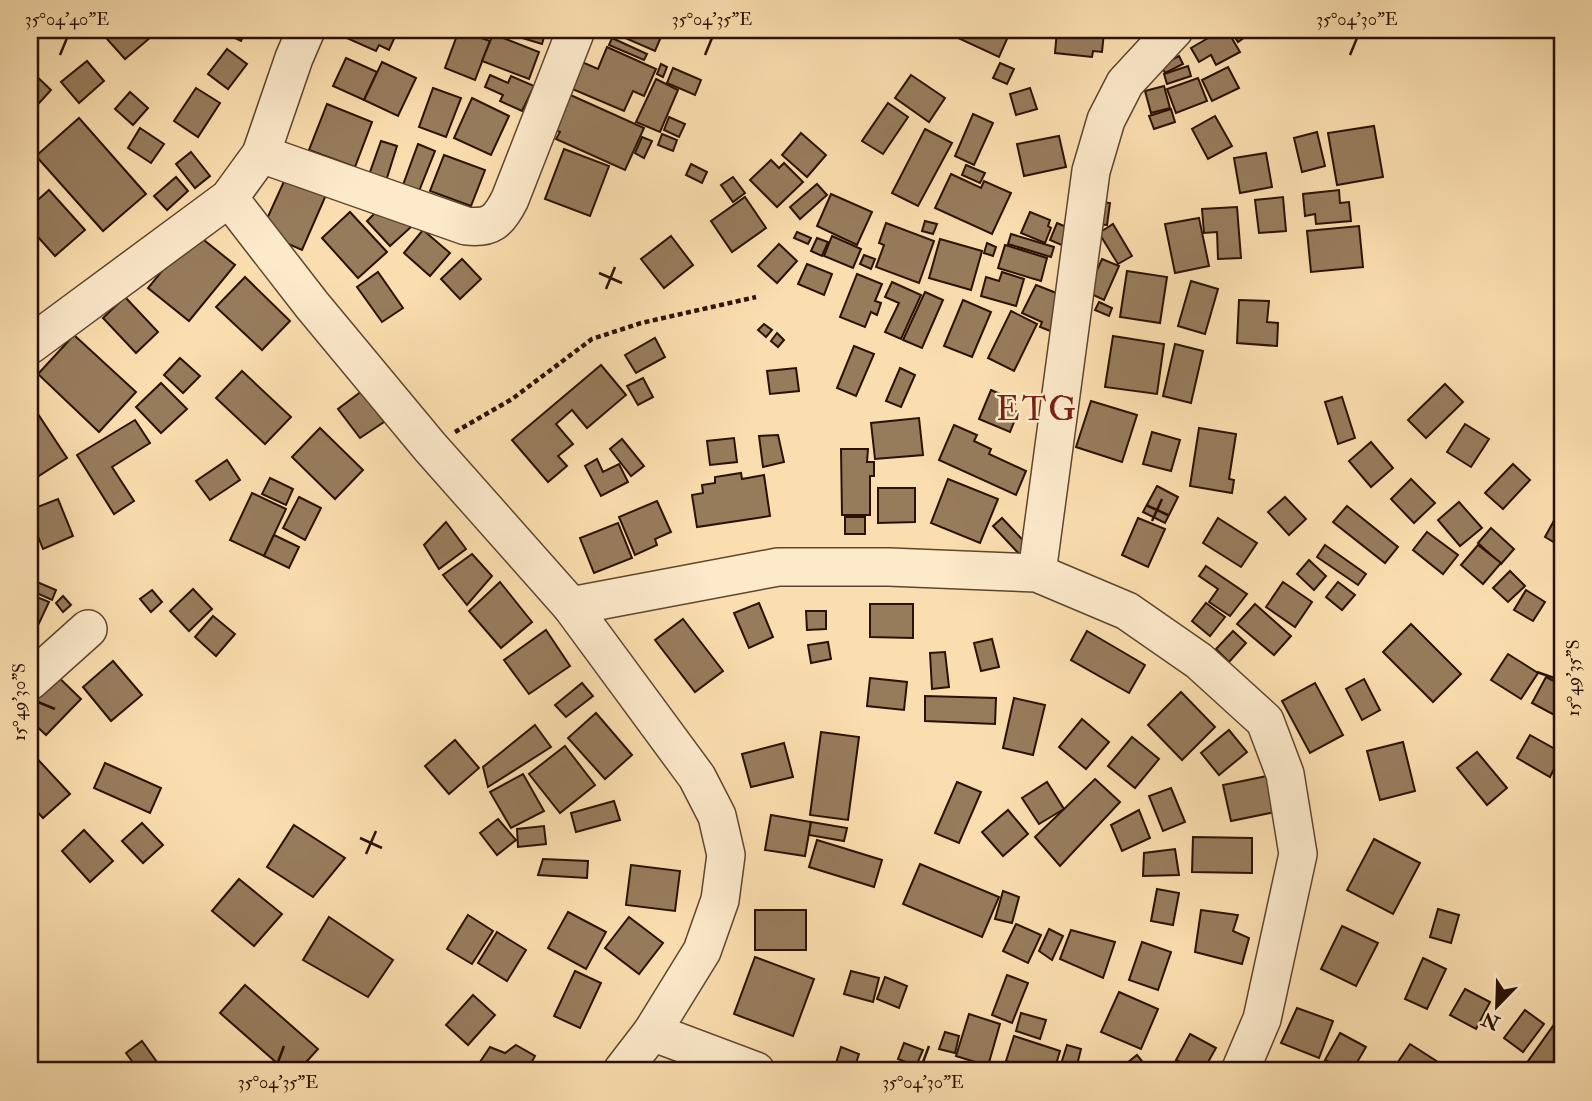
<svg xmlns="http://www.w3.org/2000/svg" width="1592" height="1101" font-family="'IM FELL Double Pica',serif">
	<style>
		.building { fill: #977c5c; stroke: #2a1203; stroke-width: 2 }
		.lines { fill: none; stroke-linecap: round; stroke-linejoin: round }
		.minor-casing { stroke: #5e452e; stroke-width: 40 }
		.path { stroke: #2a1203; stroke-width: 4.5; stroke-dasharray: 5 3.5; stroke-linecap: butt }
		.minor { stroke: #fceacb; stroke-width: 37 }
		.ticks { fill: none; stroke: #2a1203; stroke-width: 2.5 }
		.labels { text-anchor: middle; stroke-width: 5; stroke-linejoin: round; paint-order: stroke }
		.quarter-label { font-size: 33px; letter-spacing: 2px; fill: #7a1f14; stroke: #fceacb }
		.neatline { fill: none; stroke: #2a1203; stroke-width: 2.5 }
		.ticks-label { font-size: 18px; text-anchor: middle; fill: #2a1203 }
	</style>
	<rect width="100%" height="100%" fill="#fbdeaf"/>
	<filter id="stains"><feTurbulence type="fractalNoise" baseFrequency=".00286" numOctaves="4"/><feColorMatrix values="0 0 0 0 .2 0 0 0 0 .09 0 0 0 0 .02 0 0 0 .5 -.17"/></filter>
	<radialGradient id="worn" r=".72"><stop offset=".6" stop-color="#630" stop-opacity="0"/><stop offset="1" stop-color="#630" stop-opacity=".3"/></radialGradient>
	<g class="building">
		<polygon points="99,30 157,30 158,31 125,59"/>
		<polygon points="218,30 246,30 241,41"/>
		<polygon points="348,30 398,30 389,50 379,45 376,51 342,36"/>
		<polygon points="459,30 490,41 475,80 445,68"/>
		<polygon points="496,30 546,30 542,44"/>
		<polygon points="627,30 664,30 655,51 623,37"/>
		<polygon points="959,30 1011,30 999,57 956,37"/>
		<polygon points="1038,30 1047,30 1044,37 1036,34"/>
		<polygon points="1057,30 1095,30 1095,32 1104,32 1102,52 1093,51 1092,57 1055,53"/>
		<polygon points="1222,30 1227,30 1240,52 1216,65 1211,55 1199,62 1191,48"/>
		<polygon points="1230,30 1240,30 1245,37 1238,42"/>
		<polygon points="1248,30 1270,30 1267,38"/>
		<polygon points="493,34 539,52 529,79 482,61"/>
		<polygon points="612,38 647,54 644,60 609,45"/>
		<polygon points="607,47 656,69 644,96 633,91 624,111 570,88 582,62 598,69"/>
		<polygon points="227,49 247,64 228,89 208,74"/>
		<polygon points="1179,56 1183,64 1165,73 1161,65"/>
		<polygon points="346,58 377,72 364,100 333,86"/>
		<polygon points="87,61 104,81 79,103 61,82"/>
		<polygon points="382,62 416,78 398,116 364,100"/>
		<polygon points="1000,63 1014,69 1007,84 993,78"/>
		<polygon points="661,64 667,67 663,77 657,74"/>
		<polygon points="1188,66 1191,76 1167,84 1164,74"/>
		<polygon points="1228,67 1239,88 1212,101 1202,80"/>
		<polygon points="673,68 701,80 695,95 667,83"/>
		<polygon points="30,70 51,90 30,113"/>
		<polygon points="490,75 508,83 511,76 534,86 522,111 500,101 503,95 485,87"/>
		<polygon points="911,75 945,98 929,122 895,98"/>
		<polygon points="1198,78 1207,101 1176,113 1167,89"/>
		<polygon points="656,79 678,90 660,132 636,122"/>
		<polygon points="1164,86 1170,108 1151,113 1145,91"/>
		<polygon points="196,88 220,103 198,137 174,121"/>
		<polygon points="433,88 461,98 446,137 419,127"/>
		<polygon points="1030,88 1037,109 1016,115 1010,94"/>
		<polygon points="130,92 148,108 133,125 115,109"/>
		<polygon points="566,93 644,128 625,170 556,139 560,132 550,128"/>
		<polygon points="472,98 509,116 491,155 454,138"/>
		<polygon points="888,103 908,117 883,154 862,141"/>
		<polygon points="327,104 372,122 355,167 309,150"/>
		<polygon points="1171,109 1175,122 1154,129 1149,116"/>
		<polygon points="973,114 993,123 974,165 955,156"/>
		<polygon points="1215,116 1232,146 1208,159 1192,129"/>
		<polygon points="669,117 685,124 679,137 664,130"/>
		<polygon points="79,118 146,194 103,231 36,156"/>
		<polygon points="1374,126 1383,177 1337,185 1328,133"/>
		<polygon points="140,128 164,144 151,163 128,148"/>
		<polygon points="925,129 952,143 918,206 892,193"/>
		<polygon points="1317,132 1325,166 1302,172 1294,138"/>
		<polygon points="801,133 826,155 807,177 782,155"/>
		<polygon points="662,134 677,140 673,151 658,145"/>
		<polygon points="1059,136 1066,167 1024,176 1017,144"/>
		<polygon points="642,137 652,141 644,158 635,153"/>
		<polygon points="381,141 397,146 386,181 369,175"/>
		<polygon points="418,144 435,151 419,191 403,185"/>
		<polygon points="564,149 609,166 590,216 545,199"/>
		<polygon points="191,152 210,176 195,188 176,164"/>
		<polygon points="1266,153 1272,187 1240,193 1234,158"/>
		<polygon points="444,155 485,170 471,206 430,191"/>
		<polygon points="771,160 779,168 784,163 803,182 777,207 750,180"/>
		<polygon points="691,164 707,172 702,183 686,175"/>
		<polygon points="966,165 985,173 980,183 962,175"/>
		<polygon points="951,174 981,188 984,181 1011,193 992,234 935,208"/>
		<polygon points="176,177 188,191 167,210 154,196"/>
		<polygon points="286,177 326,195 302,250 261,232"/>
		<polygon points="733,177 745,193 733,202 721,185"/>
		<polygon points="817,184 827,195 800,219 790,207"/>
		<polygon points="49,190 85,230 55,256 30,228 30,207"/>
		<polygon points="1339,190 1340,203 1349,202 1351,221 1316,224 1315,214 1305,216 1303,194"/>
		<polygon points="831,194 872,212 857,245 817,226"/>
		<polygon points="745,197 766,228 732,252 711,221"/>
		<polygon points="1283,197 1286,231 1259,233 1255,200"/>
		<polygon points="387,201 411,227 390,246 367,221"/>
		<polygon points="1095,201 1110,203 1107,225 1092,224"/>
		<polygon points="1237,207 1241,258 1218,259 1217,232 1204,233 1202,209"/>
		<polygon points="350,212 387,252 358,278 322,238"/>
		<polygon points="1030,212 1050,220 1048,226 1051,228 1045,243 1021,233"/>
		<polygon points="1199,218 1209,266 1175,273 1165,224"/>
		<polygon points="925,221 937,224 933,234 922,231"/>
		<polygon points="886,223 934,241 919,283 876,267 884,245 879,243"/>
		<polygon points="1057,223 1071,229 1064,246 1050,240"/>
		<polygon points="1113,224 1132,256 1118,264 1099,233"/>
		<polygon points="1359,226 1363,267 1311,272 1307,231"/>
		<polygon points="423,230 450,253 430,276 404,253"/>
		<polygon points="194,232 235,265 189,321 148,288"/>
		<polygon points="797,232 811,238 808,244 794,238"/>
		<polygon points="1011,234 1054,247 1051,257 1008,244"/>
		<polygon points="671,236 693,265 664,288 641,259"/>
		<polygon points="832,236 861,249 853,268 824,256"/>
		<polygon points="817,238 828,242 822,256 811,251"/>
		<polygon points="940,239 982,251 971,290 929,278"/>
		<polygon points="987,243 996,247 993,256 984,253"/>
		<polygon points="779,244 797,261 777,283 758,266"/>
		<polygon points="1005,245 1047,258 1041,281 998,268"/>
		<polygon points="864,255 875,259 871,269 860,264"/>
		<polygon points="462,259 481,279 460,299 441,279"/>
		<polygon points="1102,259 1119,266 1104,300 1087,292"/>
		<polygon points="807,264 832,274 824,295 798,284"/>
		<polygon points="1127,271 1167,277 1160,323 1120,317"/>
		<polygon points="378,272 403,308 382,322 357,287"/>
		<polygon points="1002,272 1024,279 1016,306 981,296 986,277 999,281"/>
		<polygon points="857,274 882,284 875,301 881,303 877,315 871,312 865,327 840,317"/>
		<polygon points="245,277 290,321 262,350 216,307"/>
		<polygon points="1191,281 1218,289 1205,334 1178,326"/>
		<polygon points="892,282 921,295 901,339 885,332 899,303 885,297"/>
		<polygon points="1036,285 1064,296 1058,334 1040,327 1042,322 1022,313"/>
		<polygon points="925,292 943,300 922,348 903,340"/>
		<polygon points="125,297 158,332 136,353 103,318"/>
		<polygon points="963,300 991,312 972,357 944,346"/>
		<polygon points="1239,300 1269,301 1267,322 1278,323 1277,346 1237,343"/>
		<polygon points="1099,302 1112,308 1109,316 1095,310"/>
		<polygon points="1011,311 1037,324 1014,371 988,358"/>
		<polygon points="764,324 772,330 766,337 758,330"/>
		<polygon points="777,333 784,340 778,347 771,341"/>
		<polygon points="74,335 136,392 99,432 38,374"/>
		<polygon points="1113,336 1164,344 1157,394 1105,387"/>
		<polygon points="655,338 665,357 636,373 625,355"/>
		<polygon points="1175,344 1203,351 1191,403 1163,396"/>
		<polygon points="854,346 874,354 856,396 837,388"/>
		<polygon points="180,358 200,376 183,393 164,375"/>
		<polygon points="601,365 626,395 587,428 572,410 556,424 573,444 558,456 567,466 548,482 512,440"/>
		<polygon points="796,368 799,391 770,394 767,371"/>
		<polygon points="900,368 915,375 901,407 886,401"/>
		<polygon points="242,371 291,417 265,444 216,398"/>
		<polygon points="643,378 653,397 638,405 627,386"/>
		<polygon points="161,383 187,409 161,433 136,407"/>
		<polygon points="1445,384 1463,402 1426,438 1408,420"/>
		<polygon points="991,390 1016,401 1012,410 1018,412 1010,432 979,419"/>
		<polygon points="362,391 384,422 360,438 338,409"/>
		<polygon points="1342,397 1355,438 1338,444 1325,402"/>
		<polygon points="1091,401 1137,415 1122,462 1076,447"/>
		<polygon points="34,408 67,458 37,477 30,466 30,410"/>
		<polygon points="919,418 923,455 875,459 871,423"/>
		<polygon points="135,420 150,443 112,467 134,501 114,514 77,455"/>
		<polygon points="1465,424 1489,439 1471,467 1447,452"/>
		<polygon points="954,425 977,435 974,441 991,449 989,454 1026,471 1016,495 939,460"/>
		<polygon points="320,428 363,470 335,499 292,457"/>
		<polygon points="1199,428 1236,434 1229,479 1234,480 1232,493 1190,486"/>
		<polygon points="1152,432 1180,440 1171,471 1143,464"/>
		<polygon points="778,435 784,462 763,467 759,436"/>
		<polygon points="734,438 737,462 710,465 707,441"/>
		<polygon points="622,439 644,466 631,476 610,449"/>
		<polygon points="1371,442 1393,468 1371,487 1349,461"/>
		<polygon points="841,449 868,449 867,462 874,462 874,476 870,476 870,515 842,515"/>
		<polygon points="597,459 603,472 619,464 628,482 601,496 585,466"/>
		<polygon points="227,460 240,480 210,500 196,481"/>
		<polygon points="1513,464 1530,480 1503,509 1485,493"/>
		<polygon points="741,473 742,479 764,475 770,516 697,527 692,495 703,493 702,485 715,483 715,477"/>
		<polygon points="270,478 293,489 286,505 262,494"/>
		<polygon points="948,479 998,499 980,543 931,523"/>
		<polygon points="1411,479 1435,503 1414,523 1391,499"/>
		<polygon points="1157,486 1178,497 1165,523 1143,512"/>
		<polygon points="878,488 915,488 915,522 878,523"/>
		<polygon points="252,493 286,509 264,556 230,540"/>
		<polygon points="299,497 321,508 305,540 283,528"/>
		<polygon points="1285,497 1306,519 1289,535 1268,512"/>
		<polygon points="58,499 73,536 43,549 30,516 30,510"/>
		<polygon points="657,501 671,532 655,539 657,545 635,555 619,517"/>
		<polygon points="1459,502 1482,528 1460,546 1438,520"/>
		<polygon points="1347,506 1398,547 1385,563 1333,522"/>
		<polygon points="1562,506 1562,547 1545,537"/>
		<rect x="845" y="517" width="20" height="17"/>
		<polygon points="1002,518 1032,550 1023,558 993,526"/>
		<polygon points="1138,518 1165,529 1148,567 1122,555"/>
		<polygon points="1218,518 1257,543 1241,567 1203,543"/>
		<polygon points="446,522 466,549 439,569 424,545"/>
		<polygon points="618,523 632,558 594,573 580,538"/>
		<polygon points="1491,528 1514,549 1501,564 1478,543"/>
		<polygon points="1427,532 1458,555 1443,574 1413,550"/>
		<polygon points="274,535 299,547 289,568 264,556"/>
		<polygon points="1325,545 1366,574 1358,585 1317,557"/>
		<polygon points="1478,545 1501,563 1483,584 1461,565"/>
		<polygon points="472,554 492,576 467,605 443,575"/>
		<polygon points="1309,560 1326,576 1314,590 1297,574"/>
		<polygon points="1206,566 1247,594 1230,616 1209,602 1218,589 1199,576"/>
		<polygon points="1510,571 1525,586 1508,602 1493,588"/>
		<polygon points="30,579 56,590 52,600 30,590"/>
		<polygon points="500,582 532,622 501,648 469,611"/>
		<polygon points="1283,582 1312,602 1295,627 1266,607"/>
		<polygon points="1338,582 1355,595 1342,610 1326,597"/>
		<polygon points="193,589 212,609 189,631 170,611"/>
		<polygon points="152,590 162,602 151,612 140,599"/>
		<polygon points="1526,590 1545,602 1533,621 1514,610"/>
		<polygon points="30,594 49,602 32,638 30,637"/>
		<polygon points="63,596 71,605 63,612 56,603"/>
		<polygon points="759,603 773,637 749,648 734,613"/>
		<polygon points="1206,603 1225,617 1210,636 1192,621"/>
		<polygon points="870,604 913,604 913,638 870,637"/>
		<polygon points="1255,604 1291,636 1274,655 1237,624"/>
		<polygon points="806,611 826,611 826,629 807,630"/>
		<polygon points="213,616 235,634 216,656 195,637"/>
		<polygon points="683,619 723,671 695,692 655,640"/>
		<polygon points="1411,624 1461,674 1433,702 1383,652"/>
		<polygon points="546,630 570,666 529,694 504,660"/>
		<polygon points="1087,631 1145,665 1129,693 1071,660"/>
		<polygon points="1233,631 1246,643 1229,662 1216,649"/>
		<polygon points="992,639 999,667 981,671 974,643"/>
		<polygon points="828,642 831,659 811,663 808,645"/>
		<polygon points="945,652 949,687 932,689 930,653"/>
		<polygon points="1508,654 1538,673 1521,699 1491,680"/>
		<polygon points="113,661 142,695 111,721 83,687"/>
		<polygon points="49,668 81,699 46,735 30,720 30,688"/>
		<polygon points="1546,677 1562,685 1562,719 1532,703"/>
		<polygon points="870,678 907,682 904,710 867,706"/>
		<polygon points="1364,679 1380,710 1362,720 1346,689"/>
		<polygon points="582,683 593,696 566,717 555,705"/>
		<polygon points="1315,683 1343,735 1310,753 1282,701"/>
		<polygon points="1181,692 1215,727 1182,760 1148,725"/>
		<polygon points="925,696 996,698 995,724 925,721"/>
		<polygon points="1014,698 1045,705 1033,755 1003,748"/>
		<polygon points="596,713 632,755 605,779 568,738"/>
		<polygon points="1082,719 1109,742 1086,769 1059,747"/>
		<polygon points="535,725 551,747 488,787 483,767"/>
		<polygon points="1229,730 1247,752 1219,775 1201,753"/>
		<polygon points="821,732 859,737 848,820 810,815"/>
		<polygon points="1530,735 1562,753 1550,777 1517,758"/>
		<polygon points="1132,737 1159,759 1135,788 1108,766"/>
		<polygon points="455,740 479,768 449,794 425,766"/>
		<polygon points="1403,742 1415,791 1380,800 1367,751"/>
		<polygon points="784,743 793,777 751,787 742,754"/>
		<polygon points="565,746 595,785 560,813 529,774"/>
		<polygon points="30,751 70,794 43,818 30,804"/>
		<polygon points="1477,752 1507,788 1487,805 1457,768"/>
		<polygon points="105,763 161,788 150,813 94,788"/>
		<polygon points="523,774 544,811 511,828 490,792"/>
		<polygon points="1267,776 1275,812 1231,821 1223,785"/>
		<polygon points="1095,779 1120,802 1060,866 1035,837"/>
		<polygon points="957,782 981,792 959,843 935,833"/>
		<polygon points="1047,782 1064,809 1039,824 1022,798"/>
		<polygon points="1171,788 1185,822 1163,831 1149,796"/>
		<polygon points="614,801 620,820 576,832 571,813"/>
		<polygon points="1008,810 1028,834 1003,856 982,832"/>
		<polygon points="1139,810 1150,838 1122,851 1111,825"/>
		<polygon points="771,815 811,822 805,856 765,850"/>
		<polygon points="498,819 516,840 497,855 480,833"/>
		<polygon points="811,822 847,828 844,841 809,835"/>
		<polygon points="142,823 163,845 143,863 122,841"/>
		<polygon points="294,825 345,858 313,897 267,867"/>
		<polygon points="544,826 546,844 518,847 517,829"/>
		<polygon points="84,830 113,861 90,882 62,851"/>
		<polygon points="1193,837 1252,838 1252,873 1192,872"/>
		<polygon points="1374,839 1420,863 1393,914 1347,890"/>
		<polygon points="817,840 882,860 874,887 809,867"/>
		<polygon points="1175,849 1179,875 1143,876 1144,853"/>
		<polygon points="543,859 588,861 587,878 538,875"/>
		<polygon points="920,864 999,897 982,937 903,904"/>
		<polygon points="631,865 680,871 675,911 626,905"/>
		<polygon points="239,879 282,914 254,946 212,911"/>
		<polygon points="1157,889 1179,893 1173,925 1151,921"/>
		<polygon points="1003,891 1019,897 1012,923 995,919"/>
		<polygon points="1438,909 1459,915 1451,943 1430,937"/>
		<rect x="755" y="910" width="51" height="40"/>
		<polygon points="1201,910 1238,915 1233,931 1249,938 1242,964 1195,952"/>
		<polygon points="568,912 606,932 586,969 548,948"/>
		<polygon points="468,915 493,931 472,964 447,949"/>
		<polygon points="329,917 393,960 368,997 303,960"/>
		<polygon points="629,917 663,943 639,974 605,948"/>
		<polygon points="1016,924 1041,935 1028,963 1003,951"/>
		<polygon points="1342,926 1378,943 1356,986 1321,969"/>
		<polygon points="1049,929 1063,936 1052,960 1039,951"/>
		<polygon points="1071,930 1115,942 1103,978 1060,959"/>
		<polygon points="497,932 526,950 507,981 478,963"/>
		<polygon points="1142,942 1171,952 1158,990 1129,980"/>
		<polygon points="755,957 814,979 793,1036 734,1014"/>
		<polygon points="1423,958 1446,969 1427,1009 1405,999"/>
		<polygon points="575,971 601,983 580,1028 554,1016"/>
		<polygon points="851,971 879,978 873,1002 844,994"/>
		<polygon points="1007,975 1028,983 1012,1023 992,1015"/>
		<polygon points="885,977 907,986 899,1008 877,999"/>
		<polygon points="245,985 318,1049 298,1071 286,1071 220,1013"/>
		<polygon points="1465,989 1490,1002 1476,1029 1450,1015"/>
		<polygon points="1119,992 1158,1009 1141,1049 1101,1032"/>
		<polygon points="473,995 495,1015 468,1045 446,1025"/>
		<polygon points="1297,1008 1333,1021 1319,1058 1281,1043"/>
		<polygon points="1525,1010 1544,1024 1523,1052 1504,1038"/>
		<polygon points="1021,1013 1046,1020 1040,1039 1016,1031"/>
		<polygon points="969,1014 1000,1024 988,1066 956,1056"/>
		<polygon points="1558,1019 1562,1022 1562,1071 1521,1071"/>
		<polygon points="945,1032 959,1036 955,1053 939,1049"/>
		<polygon points="1340,1033 1366,1047 1352,1071 1346,1071 1325,1060"/>
		<polygon points="1190,1034 1216,1048 1203,1071 1197,1071 1176,1060"/>
		<polygon points="1014,1036 1060,1051 1054,1071 1039,1071 1006,1061"/>
		<polygon points="142,1041 162,1069 159,1071 139,1071 126,1053"/>
		<polygon points="904,1043 923,1050 916,1066 898,1059"/>
		<polygon points="1410,1044 1452,1071 1392,1071"/>
		<polygon points="516,1045 535,1056 527,1071 474,1071 490,1047 505,1053"/>
		<polygon points="1067,1045 1081,1049 1076,1069 1061,1064"/>
		<polygon points="841,1047 859,1054 854,1069 836,1063"/>
		<polygon points="1137,1055 1150,1071 1117,1071"/>
	</g>
	<g class="lines">
		<defs>
			<g id="minor">
				<path d="M261,154L466,226C491,229 499,221 510,199L576,30"/>
				<polyline points="229,198 312,305 430,447 571,606 697,777 717,816 726,855 720,900 702,951 652,1032 622,1071"/>
				<polyline points="30,345 229,198 261,154 294,58 306,30"/>
				<polyline points="1037,573 1091,171 1106,120 1125,83 1174,30"/>
				<polyline points="571,606 778,567 889,567 1037,573 1127,611 1199,661 1265,721 1285,774 1298,854 1262,1019 1240,1071"/>
				<polyline points="30,681 88,629"/>
				<polyline points="652,1032 756,1071"/>
			</g>
		</defs>
		<use href="#minor" class="minor-casing"/>
		<polyline class="path" points="455,432 512,399 592,339 641,323 756,297"/>
		<use href="#minor" class="minor"/>
	</g>
	<path class="ticks" d="M60,55L67,38M705,55L712,38M1350,55L1357,38M599,273L622,283M606,289L615,267M1146,505L1168,515M1152,521L1162,499M1537,672L1554,678M38,702L55,709M360,838L382,848M366,854L376,831M278,1062L284,1046M923,1062L929,1046"/>
	<g class="labels">
		<g class="quarter-label">
			<text x="1037" y="420">ETG</text>
		</g>
	</g>
	<rect width="1592" height="1101" fill="none" stroke="#fbdeaf" stroke-width="77"/>
	<g transform="translate(1497 1006) rotate(203)" stroke="#fceacb" stroke-width="5" paint-order="stroke">
	<path d="M0-5L12 26L0 18L-12 26Z" fill="#2a1203"/>
	<text y="-10" font-size="19" font-weight="bold" text-anchor="middle" fill="#2a1203">N</text>
	</g>
	<rect x="38" y="38" width="1516" height="1024" class="neatline"/>
	<g class="ticks-label">
		<text x="67" y="25">35°04'40"E</text>
		<text x="712" y="25">35°04'35"E</text>
		<text x="1357" y="25">35°04'30"E</text>
		<text transform="translate(1573 678) rotate(-90)" y="6">15°49'35"S</text>
		<text transform="translate(19 702) rotate(-90)" y="6">15°49'30"S</text>
		<text x="278" y="1088">35°04'35"E</text>
		<text x="923" y="1088">35°04'30"E</text>
	</g>
	<rect width="100%" height="100%" filter="url(#stains)"/>
	<rect width="100%" height="100%" fill="url(#worn)"/>
</svg>
